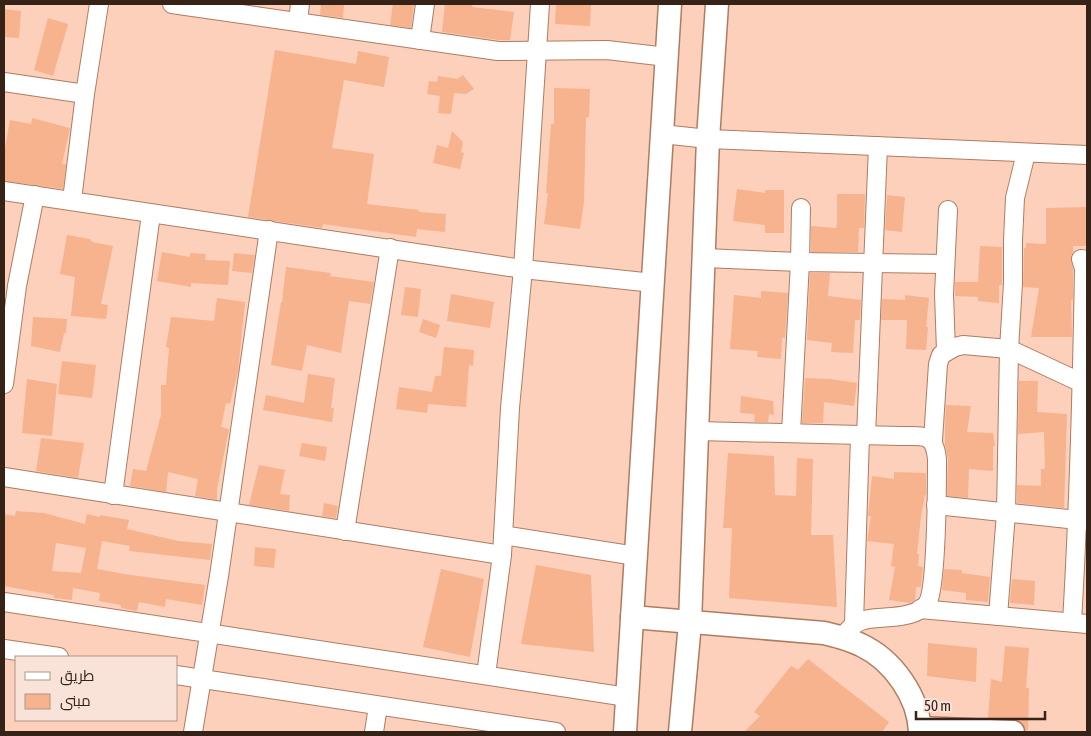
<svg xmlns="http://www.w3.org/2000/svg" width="1091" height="736" font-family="'Asap Condensed',Cairo,sans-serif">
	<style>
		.building { fill: #f7b28e; fill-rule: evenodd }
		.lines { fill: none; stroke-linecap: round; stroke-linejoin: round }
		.minor-casing { stroke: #ae7c62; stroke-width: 20 }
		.tertiary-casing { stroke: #ae7c62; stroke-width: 25 }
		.minor { stroke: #fff; stroke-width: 18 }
		.tertiary { stroke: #fff; stroke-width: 22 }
	</style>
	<rect width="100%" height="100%" fill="#fcd0ba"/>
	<g class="building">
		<polygon points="321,4 344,4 343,18 320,15"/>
		<polygon points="393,4 414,4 411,28 390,25"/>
		<polygon points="445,4 473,4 472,7 514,12 510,40 499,40 442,32"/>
		<polygon points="556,4 591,4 590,26 555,24"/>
		<polygon points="4,9 21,11 19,38 4,37"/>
		<polygon points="48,18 68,24 53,76 34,70"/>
		<polygon points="275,50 356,64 358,51 389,57 384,87 344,80 332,148 374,154 367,204 419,210 419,212 446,214 445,232 417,229 416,237 323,224 322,228 248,217"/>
		<polygon points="463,75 474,89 466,94 454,93 451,114 438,113 440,96 427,94 429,81 437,82 438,76 457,79"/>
		<polygon points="554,88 590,89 589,117 586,117 584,202 580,229 544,224 548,193 546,193 551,124 554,124"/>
		<polygon points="32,118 70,128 62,164 66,164 63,189 4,181 4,154 10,120 31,124"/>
		<polygon points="452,131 463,142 461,152 464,153 460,169 433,163 437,145 448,148"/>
		<polygon points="737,189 765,193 765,190 784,190 784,233 765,233 765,225 733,221"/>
		<polygon points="837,194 865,194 864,228 859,228 858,252 811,252 811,226 836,228 837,224"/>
		<polygon points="887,195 905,197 902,232 885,230"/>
		<polygon points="1087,207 1087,246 1073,246 1073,252 1071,257 1073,270 1073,299 1071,300 1072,337 1031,337 1039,288 1023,287 1024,248 1026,248 1026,243 1046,244 1046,208"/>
		<polygon points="67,235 90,239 92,242 113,246 101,304 108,305 106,319 71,316 75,277 60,274"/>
		<polygon points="980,246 1002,247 1002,285 999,285 999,303 978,301 978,297 955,296 955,282 978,282"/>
		<polygon points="162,252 190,257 190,253 206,254 205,260 230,261 228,285 191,283 191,287 157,281"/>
		<polygon points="234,253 255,255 252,273 232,271"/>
		<polygon points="286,267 331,273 330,276 374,282 370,304 349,301 341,353 307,345 302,371 271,365 281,302 282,302"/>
		<polygon points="810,273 830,273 828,296 861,300 860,320 855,320 853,353 831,352 832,343 807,340"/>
		<polygon points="405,287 421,289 418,317 401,315"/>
		<polygon points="761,291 788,293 785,338 782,338 781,359 757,357 758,351 730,349 734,295 761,298"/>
		<polygon points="451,294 494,302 490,328 447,321"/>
		<polygon points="905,295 929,298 926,327 928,327 926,350 906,349 907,320 881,320 882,299 905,300"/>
		<polygon points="217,298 245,302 238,371 230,404 226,403 221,427 229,429 217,489 217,500 195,496 198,479 168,472 166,492 130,486 133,469 146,471 161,415 161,385 166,385 169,348 166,347 171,317 214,321"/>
		<polygon points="33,317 67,319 66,333 64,333 60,352 31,346"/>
		<polygon points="423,319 440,325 436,338 419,332"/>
		<polygon points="444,347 474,350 473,366 469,365 466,407 428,404 427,413 396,409 399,387 432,392 435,376 441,376"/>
		<polygon points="62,361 96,365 92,398 58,394"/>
		<polygon points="308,374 335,378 331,408 334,408 332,422 263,410 266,395 304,403"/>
		<polygon points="805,378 830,379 857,383 854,406 824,402 823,423 802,423"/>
		<polygon points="27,379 57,384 52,436 22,433"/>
		<polygon points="1019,381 1038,381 1037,412 1067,414 1064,508 1017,503 1017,485 1041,486 1041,469 1045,469 1044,432 1018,434"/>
		<polygon points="741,396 773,401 774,415 769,414 768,422 754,422 755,414 740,413"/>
		<polygon points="946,405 971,406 967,432 993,433 995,446 993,446 993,471 969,469 968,498 947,496 948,459 945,445 945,428"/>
		<polygon points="41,438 84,443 78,478 36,471"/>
		<polygon points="302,443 327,447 325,461 299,456"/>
		<polygon points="728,453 774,456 775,495 796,496 797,458 813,459 811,535 833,535 837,607 729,598 732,528 723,528"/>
		<polygon points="259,465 285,470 280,494 290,495 289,511 249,505"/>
		<polygon points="894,472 926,473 926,495 925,495 921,516 917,554 919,554 918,566 923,567 921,587 916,587 915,600 910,603 889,600 895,567 891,566 894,544 867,541 871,516 868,516 872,476 894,479"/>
		<polygon points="324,503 338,506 336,518 322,516"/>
		<path d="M16,511L44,513L85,524L87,514L100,517V515L129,520L127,529L178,541L212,544L210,560L129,551L130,546L102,541L97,569L124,574L205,585L202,605L166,599L165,607L139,602L137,611L121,608V605L99,601L100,593L73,588L72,600L54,598V595L4,586V514L15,516ZM56,543L86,548L81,573L52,571Z"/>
		<polygon points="255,547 276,549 274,568 254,566"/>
		<polygon points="536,565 591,575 594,652 521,644"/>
		<polygon points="441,569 484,579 470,657 423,647"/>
		<polygon points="944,569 962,570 962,573 990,577 988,602 966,600 966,593 942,590"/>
		<polygon points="1012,579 1035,581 1034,605 1010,603"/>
		<polygon points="928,643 977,648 976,682 927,676"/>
		<polygon points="1005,646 1029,648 1026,688 1029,688 1028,730 1026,730 1020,721 1014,719 988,718 991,679 1002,682"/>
		<polygon points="808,659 889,722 882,732 744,732 760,716 754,712 791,666 798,670"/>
	</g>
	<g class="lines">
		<defs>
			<g id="minor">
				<polyline points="172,4 498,51 607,50 667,57"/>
				<polyline points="298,21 300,4"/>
				<polyline points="420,40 425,4"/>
				<polyline points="4,82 85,94"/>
				<polyline points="662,134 708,139 1087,155"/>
				<polyline points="4,191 523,269 653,283"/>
				<polyline points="72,200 85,94 99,4"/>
				<polyline points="704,258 800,262 801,208"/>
				<polyline points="946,351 944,294 948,210"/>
				<polyline points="4,384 17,286 35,195"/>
				<path d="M698,431L900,436C922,437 934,431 937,459C937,482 937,590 927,604C920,613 904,616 892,617C869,619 857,616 843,637"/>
				<polyline points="791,433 800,262 945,264"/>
				<polyline points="866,436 878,146"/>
				<polyline points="933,440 938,364 941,355 955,347 963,345 1009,349 1082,383 1087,383"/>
				<polyline points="4,477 502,555"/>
				<polyline points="113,495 151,214"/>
				<polyline points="936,505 1087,521"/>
				<polyline points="345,531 390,248"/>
				<polyline points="503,535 636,556"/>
				<polyline points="4,602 627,697"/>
				<polyline points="920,609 1087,624"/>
				<polyline points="998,616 1006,513 1009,349 1013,283 1013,240 1015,198 1026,153"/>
				<path d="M1072,622C1079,505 1082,387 1084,269L1081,259L1087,260"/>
				<polyline points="854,623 860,436"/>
				<polyline points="4,649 59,657"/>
				<polyline points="176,675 556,732"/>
				<polyline points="486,675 502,555 510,408 523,269 540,4"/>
				<polyline points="193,732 219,576 269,230"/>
				<polyline points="374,732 378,706"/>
			</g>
			<g id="tertiary">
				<path d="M632,617L824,633C837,636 849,639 861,645C893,660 919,697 920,732"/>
				<polyline points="920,728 1013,732"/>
				<polyline points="625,732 670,4"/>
				<polyline points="680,732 690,623 708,139 717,4"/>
			</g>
		</defs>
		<use href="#minor" class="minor-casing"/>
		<use href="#tertiary" class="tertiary-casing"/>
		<use href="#minor" class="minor"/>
		<use href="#tertiary" class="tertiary"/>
	</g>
	<rect width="1091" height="736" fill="none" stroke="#362217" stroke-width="10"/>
	<rect x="15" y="656" width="162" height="65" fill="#f9e3d8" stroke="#ab968b"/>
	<rect x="25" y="672" width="25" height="8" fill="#ffffff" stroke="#ab968b"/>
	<text x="60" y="681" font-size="15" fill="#362217">طريق</text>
	<rect x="25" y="694" width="25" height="15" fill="#f7b28e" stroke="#ab968b"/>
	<text x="60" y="706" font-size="15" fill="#362217">مبنى</text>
	<path d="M916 711v8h129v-8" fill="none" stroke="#362217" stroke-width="2.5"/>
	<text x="924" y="711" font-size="15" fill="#362217" stroke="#f9e3d8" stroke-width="4" paint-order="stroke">50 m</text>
</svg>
